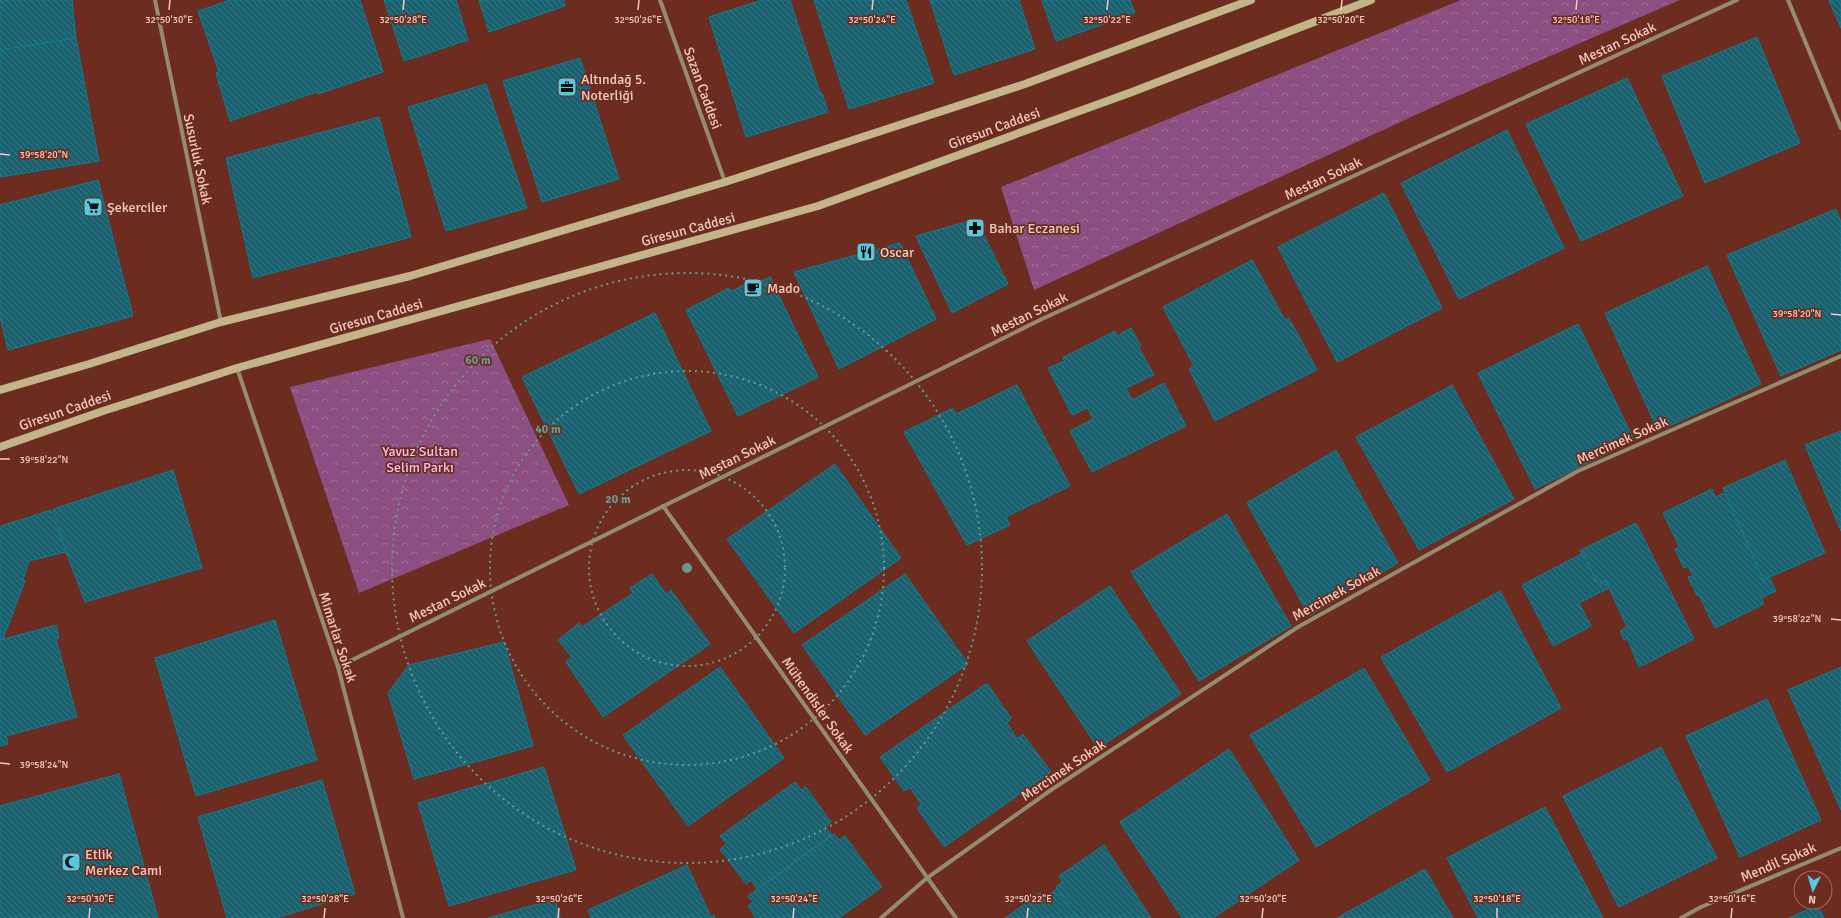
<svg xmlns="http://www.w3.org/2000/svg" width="1841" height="918" font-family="Signika,sans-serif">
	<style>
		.park { fill: url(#park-crowns) }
		.building { fill: url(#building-back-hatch); stroke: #0d7e91 }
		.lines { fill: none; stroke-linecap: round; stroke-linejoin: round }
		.street { stroke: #958c70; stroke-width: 4 }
		.secondary { stroke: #c3b587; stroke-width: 8 }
		.ticks { fill: none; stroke: #f2cac1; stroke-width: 1.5 }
		.ring { fill: none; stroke: #6a988f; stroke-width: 2; stroke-dasharray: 2 4 }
		.labels { text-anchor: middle; stroke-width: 3.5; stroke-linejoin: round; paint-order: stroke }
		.street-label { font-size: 14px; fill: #f2cac1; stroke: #6c2d20 }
		.poi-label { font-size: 14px; fill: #f2cac1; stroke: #6c2d20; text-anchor: start }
		.park-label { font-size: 14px; fill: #f8beed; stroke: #6c2d20 }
		.ticks-label { font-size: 10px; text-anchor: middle; fill: #f2cac1; stroke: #6c2d20; stroke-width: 3.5; stroke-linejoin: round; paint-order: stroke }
		.centre { fill: #6a988f; stroke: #6c2d20; stroke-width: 2 }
		.ring-label { font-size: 12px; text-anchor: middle; font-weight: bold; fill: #6a988f; stroke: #6c2d20; stroke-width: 3.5; stroke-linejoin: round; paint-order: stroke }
	</style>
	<defs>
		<pattern id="park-crowns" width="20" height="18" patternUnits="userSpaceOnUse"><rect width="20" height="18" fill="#8c4f82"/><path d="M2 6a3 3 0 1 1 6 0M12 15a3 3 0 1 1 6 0" fill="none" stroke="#a26f97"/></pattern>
		<pattern id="building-back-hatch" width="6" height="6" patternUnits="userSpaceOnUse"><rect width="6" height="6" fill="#19616f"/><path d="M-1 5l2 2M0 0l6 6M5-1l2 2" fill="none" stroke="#3b7682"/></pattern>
	</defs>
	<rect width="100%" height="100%" fill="#6c2d20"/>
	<g class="park">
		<polygon points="1461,0 1680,0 1446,101 1034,290 1001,187"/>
		<polygon points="490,339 569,505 359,593 290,387"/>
	</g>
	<g class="building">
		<polygon points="0,0 72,0 76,39 0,50"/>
		<polygon points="230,0 360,0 383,72 318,94 317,92 230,121 216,73 219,72 198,11"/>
		<polygon points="384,0 456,0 468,40 404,61"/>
		<polygon points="479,0 564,0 565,6 489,32"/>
		<polygon points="762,0 790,0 820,93 822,93 828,112 746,137 709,17"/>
		<polygon points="814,0 906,0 934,83 849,109"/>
		<polygon points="930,0 1019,0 1035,49 954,75"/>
		<polygon points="1042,0 1130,0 1135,13 1056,41"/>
		<polygon points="1831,0 1841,0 1841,28 1829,1"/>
		<polygon points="1757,37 1800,143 1705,183 1662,76"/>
		<polygon points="76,38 99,161 0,177 0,50"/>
		<polygon points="580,58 619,179 542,202 503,81"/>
		<polygon points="1627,78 1683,196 1581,241 1526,124"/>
		<polygon points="486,84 527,208 446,231 408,107"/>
		<polygon points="379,117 411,237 253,278 226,158"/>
		<polygon points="1507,130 1564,248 1459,299 1401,183"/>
		<polygon points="98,180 133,316 8,350 0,317 0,205"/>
		<polygon points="1384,193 1442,308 1337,362 1278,247"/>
		<polygon points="1836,209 1841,222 1841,350 1781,376 1727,255"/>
		<polygon points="976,219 1008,284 952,313 916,236"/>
		<polygon points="900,243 936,319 839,369 794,272"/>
		<polygon points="1252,260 1285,320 1289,318 1317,370 1215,421 1189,369 1194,366 1163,307"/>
		<polygon points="1707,266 1761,384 1658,431 1605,313"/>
		<polygon points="770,277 818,377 738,416 686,310 729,288 732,291 753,280 755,284"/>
		<polygon points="655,313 711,431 579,494 522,377"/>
		<polygon points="1578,324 1634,440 1535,489 1478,373"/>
		<polygon points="1131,328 1141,346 1138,346 1154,375 1126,388 1132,400 1164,383 1186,426 1092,472 1070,431 1093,419 1088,408 1072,415 1048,368 1065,361 1062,358 1115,331 1117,336"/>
		<polygon points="1017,385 1070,486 1006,517 1010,525 967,545 904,432 953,408 956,414"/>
		<polygon points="1452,385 1514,499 1419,550 1356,437"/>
		<polygon points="1841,431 1841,531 1805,445"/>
		<polygon points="1336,450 1398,563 1309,616 1247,503"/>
		<polygon points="1785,460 1825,553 1763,580 1723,488"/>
		<polygon points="835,464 901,558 794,633 727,539"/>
		<polygon points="173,470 202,568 85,602 66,552 53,509"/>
		<polygon points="1712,489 1715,497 1725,493 1763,580 1769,577 1776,591 1761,598 1764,604 1715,628 1699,595 1697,596 1688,577 1693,576 1688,566 1684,568 1675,549 1679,546 1663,513"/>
		<polygon points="51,510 66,552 29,561 23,580 25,581 3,639 0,640 0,530 1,526"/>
		<polygon points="1227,514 1291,626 1199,681 1131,572"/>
		<polygon points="1636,523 1694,639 1639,667 1627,638 1624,640 1620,631 1627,627 1606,581 1598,585 1583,553 1579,551"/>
		<polygon points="1583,553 1598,585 1606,581 1609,588 1579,603 1591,626 1553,646 1522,585"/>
		<polygon points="652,574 666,594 671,590 710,644 603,717 566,662 572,657 558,640 579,623 582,627 633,593 630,588"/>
		<polygon points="905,574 968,664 865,735 802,645"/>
		<polygon points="1110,586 1181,694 1098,748 1027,641"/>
		<polygon points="1500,591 1561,708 1447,772 1381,657"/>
		<polygon points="275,620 317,760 196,796 155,658"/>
		<polygon points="56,625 59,638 56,639 77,717 6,736 8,744 0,746 0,640"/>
		<polygon points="504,642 533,746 414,779 388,693 409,665"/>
		<polygon points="720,667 784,758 688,826 623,735"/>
		<polygon points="1841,667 1841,810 1788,690"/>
		<polygon points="1364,668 1430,780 1316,847 1250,735"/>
		<polygon points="987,683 1011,718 1007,723 1017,739 1023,734 1051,772 944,847 917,808 921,804 910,787 904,791 880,757"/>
		<polygon points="1767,699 1821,820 1740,857 1686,736"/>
		<polygon points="1661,747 1717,858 1619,907 1563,796"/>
		<polygon points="1229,749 1299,860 1213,918 1182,918 1120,822"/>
		<polygon points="544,767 576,870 449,906 418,803"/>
		<polygon points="119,774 158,918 0,918 0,806"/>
		<polygon points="322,780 355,894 276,918 227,918 198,817"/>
		<polygon points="795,782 801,790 806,787 831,822 825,827 832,835 757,889 751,880 746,884 720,849 727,844 720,836"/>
		<polygon points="1545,807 1603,918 1478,918 1447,858"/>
		<polygon points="834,834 839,840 845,836 882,887 839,918 756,918 748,906 753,902 748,896"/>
		<polygon points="1104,845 1151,918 1077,918 1057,889 1056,887 1062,882 1059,876"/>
		<polygon points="687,865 711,917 714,915 715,918 591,918 588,910"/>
		<polygon points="1425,869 1453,918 1337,918"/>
		<polygon points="1057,889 1077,918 1005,918 1040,893 1043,899"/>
		<polygon points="555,899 560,918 488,918"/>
		<polygon points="1818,905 1824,918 1789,918"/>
	</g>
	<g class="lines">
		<g class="street">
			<polyline points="155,0 221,322"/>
			<polyline points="660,0 725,182"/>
			<polyline points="1788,0 1841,128"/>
			<polyline points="237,368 338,667 403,918"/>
			<polyline points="663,506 956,918"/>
			<polyline points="338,667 1042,319 1737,0"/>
			<polyline points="881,918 927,878 1051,790 1298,627 1578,471 1841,356"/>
			<polyline points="1681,918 1701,907 1841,848"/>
		</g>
		<g class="secondary">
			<polyline points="0,390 89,364 221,322 410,276 725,182 1025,84 1251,0"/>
			<polyline points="0,447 103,411 237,368 818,206 1132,92 1371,0"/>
		</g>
	</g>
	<path class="ticks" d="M169,10L170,0M403,10L404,0M638,10L639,0M872,10L873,0M1107,10L1108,0M1341,10L1342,0M1576,10L1577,0M0,154L10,155M1831,314L1841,315M0,459H10M1831,619L1841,620M0,763L10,764M89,918L90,908M324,918L325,908M558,918L559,908M793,918L794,908M1027,918L1028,908M1262,918L1263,908M1497,918V908M1731,918L1732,908"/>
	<g class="ring">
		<circle cx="687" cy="568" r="98"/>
		<circle cx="687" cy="568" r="197"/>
		<circle cx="687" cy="568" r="295"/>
	</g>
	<defs>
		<symbol id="office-square" viewBox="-11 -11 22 22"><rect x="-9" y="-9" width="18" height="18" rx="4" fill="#56c9e1" stroke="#6c2d20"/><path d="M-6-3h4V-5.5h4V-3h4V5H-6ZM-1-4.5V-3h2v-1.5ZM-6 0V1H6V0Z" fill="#111"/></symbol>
		<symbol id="supermarket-square" viewBox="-11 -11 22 22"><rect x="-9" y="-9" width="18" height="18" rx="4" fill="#56c9e1" stroke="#6c2d20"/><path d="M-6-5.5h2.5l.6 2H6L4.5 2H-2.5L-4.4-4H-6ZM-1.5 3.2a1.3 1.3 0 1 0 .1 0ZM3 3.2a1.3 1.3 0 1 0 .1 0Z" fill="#111"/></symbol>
		<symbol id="pharmacy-square" viewBox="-11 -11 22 22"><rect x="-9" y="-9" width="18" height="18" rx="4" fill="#56c9e1" stroke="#6c2d20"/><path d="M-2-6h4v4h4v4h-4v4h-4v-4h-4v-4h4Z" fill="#111"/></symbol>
		<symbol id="restaurant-square" viewBox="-11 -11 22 22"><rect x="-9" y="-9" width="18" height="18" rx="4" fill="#56c9e1" stroke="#6c2d20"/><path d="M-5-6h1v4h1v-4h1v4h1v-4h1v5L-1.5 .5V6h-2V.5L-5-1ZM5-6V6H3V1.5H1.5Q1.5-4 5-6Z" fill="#111"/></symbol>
		<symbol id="cafe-square" viewBox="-11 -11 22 22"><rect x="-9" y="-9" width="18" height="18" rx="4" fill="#56c9e1" stroke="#6c2d20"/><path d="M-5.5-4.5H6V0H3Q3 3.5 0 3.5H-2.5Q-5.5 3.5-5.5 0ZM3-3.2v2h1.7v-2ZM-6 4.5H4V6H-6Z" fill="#111"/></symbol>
		<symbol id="mosque-square" viewBox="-11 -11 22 22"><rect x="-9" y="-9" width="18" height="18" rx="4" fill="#56c9e1" stroke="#6c2d20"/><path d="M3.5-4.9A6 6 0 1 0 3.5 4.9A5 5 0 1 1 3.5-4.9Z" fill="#111"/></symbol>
	</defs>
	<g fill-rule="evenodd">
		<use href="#office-square" x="556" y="76" width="22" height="22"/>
		<use href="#supermarket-square" x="82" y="196" width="22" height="22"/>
		<use href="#pharmacy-square" x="964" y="217" width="22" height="22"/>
		<use href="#restaurant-square" x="855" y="241" width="22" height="22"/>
		<use href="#cafe-square" x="742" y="277" width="22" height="22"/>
		<use href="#mosque-square" x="60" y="851" width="22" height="22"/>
	</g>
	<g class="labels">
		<g class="street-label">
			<text transform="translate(1617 43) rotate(-25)" y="5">Mestan Sokak</text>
			<text transform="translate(703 88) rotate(70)" y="5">Sazan Caddesi</text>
			<text transform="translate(994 128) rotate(-20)" y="5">Giresun Caddesi</text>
			<text transform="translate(198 159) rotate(78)" y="5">Susurluk Sokak</text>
			<text transform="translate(1323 178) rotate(-25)" y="5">Mestan Sokak</text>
			<text transform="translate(688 229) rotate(-15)" y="5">Giresun Caddesi</text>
			<text transform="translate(1029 314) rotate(-26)" y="5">Mestan Sokak</text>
			<text transform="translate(376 316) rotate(-16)" y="5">Giresun Caddesi</text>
			<text transform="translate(65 410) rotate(-19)" y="5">Giresun Caddesi</text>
			<text transform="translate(1622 440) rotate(-24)" y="5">Mercimek Sokak</text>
			<text transform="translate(737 457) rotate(-26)" y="5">Mestan Sokak</text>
			<text transform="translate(1336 593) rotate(-29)" y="5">Mercimek Sokak</text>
			<text transform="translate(447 600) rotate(-26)" y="5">Mestan Sokak</text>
			<text transform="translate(338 637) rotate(72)" y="5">Mimarlar Sokak</text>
			<text transform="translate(818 705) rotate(55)" y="5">Mühendisler Sokak</text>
			<text transform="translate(1063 770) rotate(-34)" y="5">Mercimek Sokak</text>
			<text transform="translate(1778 862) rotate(-23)" y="5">Mendil Sokak</text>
		</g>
		<g class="poi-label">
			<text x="581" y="84">Altındağ 5.<tspan x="581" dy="16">Noterliği</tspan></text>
			<text x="107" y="212">Şekerciler</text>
			<text x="989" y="233">Bahar Eczanesi</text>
			<text x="880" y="257">Oscar</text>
			<text x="767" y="293">Mado</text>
			<text x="85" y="859">Etlik<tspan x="85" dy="16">Merkez Cami</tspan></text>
		</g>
		<g class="park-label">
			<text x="420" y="456">Yavuz Sultan<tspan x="420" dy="16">Selim Parkı</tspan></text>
		</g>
	</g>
	<g class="ticks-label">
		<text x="169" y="23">32°50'30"E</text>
		<text x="403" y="23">32°50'28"E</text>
		<text x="638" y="23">32°50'26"E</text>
		<text x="872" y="23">32°50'24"E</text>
		<text x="1107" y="23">32°50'22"E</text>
		<text x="1341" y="23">32°50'20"E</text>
		<text x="1576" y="23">32°50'18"E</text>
		<text x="44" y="158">39°58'20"N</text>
		<text x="1797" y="317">39°58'20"N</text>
		<text x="44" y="463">39°58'22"N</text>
		<text x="1797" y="622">39°58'22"N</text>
		<text x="44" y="768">39°58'24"N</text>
		<text x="90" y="902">32°50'30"E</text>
		<text x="325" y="902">32°50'28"E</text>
		<text x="559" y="902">32°50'26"E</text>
		<text x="794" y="902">32°50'24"E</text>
		<text x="1028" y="902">32°50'22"E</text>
		<text x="1263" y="902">32°50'20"E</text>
		<text x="1497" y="902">32°50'18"E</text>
		<text x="1732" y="902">32°50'16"E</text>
	</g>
	<circle cx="687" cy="568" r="6" class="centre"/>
	<g class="ring-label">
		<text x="478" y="364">60 m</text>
		<text x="548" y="433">40 m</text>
		<text x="618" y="503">20 m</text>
	</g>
	<g transform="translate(1813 890) rotate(185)"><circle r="19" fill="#6c2d20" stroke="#a26c60"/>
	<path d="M0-3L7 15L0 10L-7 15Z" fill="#56c9e1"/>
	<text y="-6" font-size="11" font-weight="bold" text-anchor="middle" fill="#f2cac1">N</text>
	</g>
</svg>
